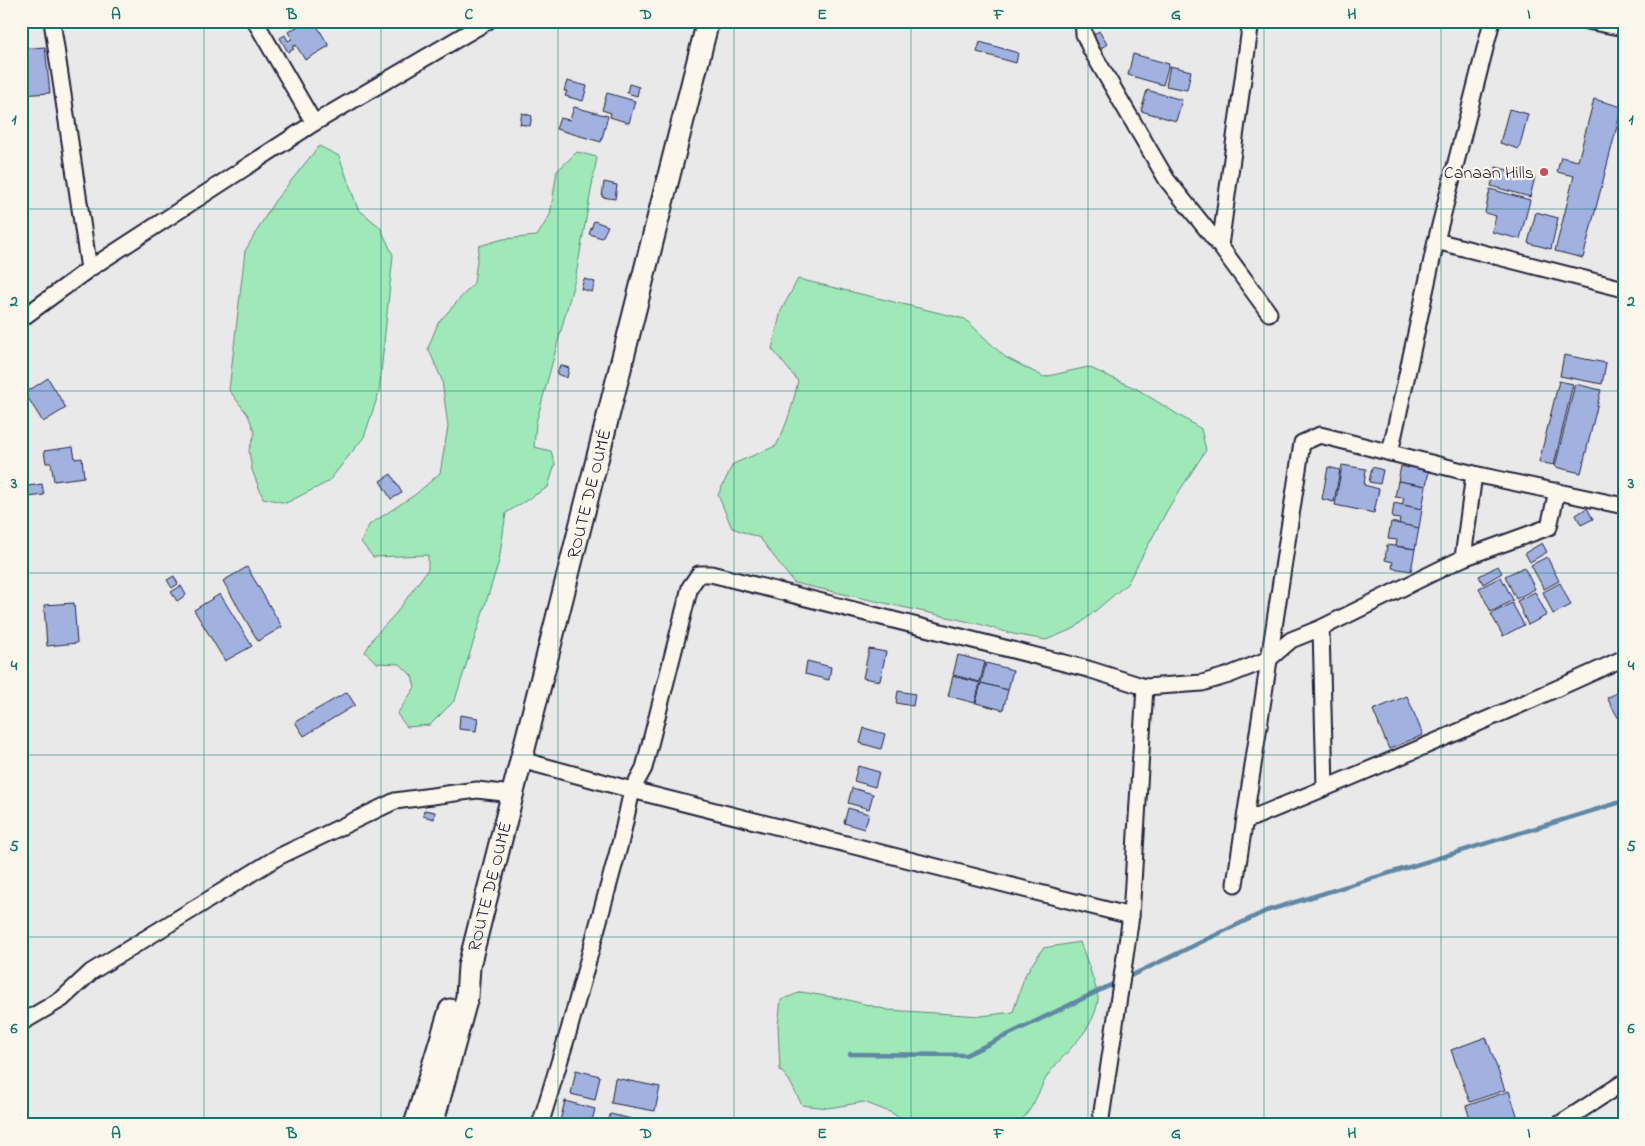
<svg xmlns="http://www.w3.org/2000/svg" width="1645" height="1146" font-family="'Indie Flower',sans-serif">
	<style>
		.green { fill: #9fe9b8; stroke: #60867a }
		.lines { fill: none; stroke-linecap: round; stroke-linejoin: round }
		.stream { stroke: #6088a4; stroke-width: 4.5 }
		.building { fill: #a1b2e1; stroke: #22223b }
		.street-casing { stroke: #22223b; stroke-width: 19 }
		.secondary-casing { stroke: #22223b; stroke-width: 25 }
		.street { stroke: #fbf7ec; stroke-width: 15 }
		.secondary { stroke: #fbf7ec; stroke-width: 21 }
		.grid { fill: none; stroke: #0f766e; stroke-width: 1; stroke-opacity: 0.55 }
		.poi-dot { fill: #d1495b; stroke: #fbf7ec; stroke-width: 2 }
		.labels { text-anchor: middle; stroke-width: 4.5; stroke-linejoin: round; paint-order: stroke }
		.poi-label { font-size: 18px; fill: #22223b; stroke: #fbf7ec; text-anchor: end }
		.street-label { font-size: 18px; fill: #22223b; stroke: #fbf7ec }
		.neatline { fill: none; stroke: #0f766e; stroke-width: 2 }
		.grid-label { font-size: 16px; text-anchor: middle; font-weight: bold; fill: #0f766e }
	</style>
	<rect width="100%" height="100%" fill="#e9e9ea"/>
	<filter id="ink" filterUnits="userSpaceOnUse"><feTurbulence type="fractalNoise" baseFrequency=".02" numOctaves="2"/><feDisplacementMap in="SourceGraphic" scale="10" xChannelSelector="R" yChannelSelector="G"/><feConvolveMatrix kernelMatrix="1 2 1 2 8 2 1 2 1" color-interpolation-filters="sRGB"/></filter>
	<g filter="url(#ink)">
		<g class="green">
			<polygon points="319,146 339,156 358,209 380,227 393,255 379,392 364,437 328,482 286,503 263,498 252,470 249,450 255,433 248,415 229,390 245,251 274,202"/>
			<polygon points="577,152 597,157 576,275 536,423 534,447 551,451 555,464 548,487 506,513 499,561 455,700 430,725 407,727 397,714 415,687 412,676 400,664 377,663 365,652 374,637 397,612 428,569 428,555 373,557 361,542 369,525 416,494 440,473 448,427 442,380 428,348 438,323 474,283 479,246 503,239 537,236 550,215 557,171"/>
			<path d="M798,279L965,319L1005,357L1044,377L1088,367L1137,389L1201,429L1206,450L1169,507L1127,584L1075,628L1046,640L1013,634L979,624L794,583L760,538L732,528L718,495L733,464L776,446C787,425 793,404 798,381L772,349L781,311Z"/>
			<path d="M1080,942C1084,953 1099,992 1098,1000C1094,1030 1068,1049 1050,1072C1038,1088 1034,1114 1014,1125H910L892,1113L864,1102L828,1108L802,1105L789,1080L780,1070L778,1025L781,1000L801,992L844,999L888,1010L981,1016L1013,1012L1025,975L1043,948Z"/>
		</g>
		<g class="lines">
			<g class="stream">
				<polyline points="1124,979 1266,911 1624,801"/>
				<polyline points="850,1054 966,1055 1117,982"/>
			</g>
		</g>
		<g class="building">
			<polygon points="307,21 314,21 329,46 305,60 296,45 292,47 294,49 288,52 280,38 285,35 288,41 292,39 288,32"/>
			<polygon points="1099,31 1107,44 1100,49 1091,36"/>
			<polygon points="980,42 1018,53 1016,63 977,52"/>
			<polygon points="45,47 50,93 21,95 21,49"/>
			<polygon points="1133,54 1169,64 1163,85 1128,75"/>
			<polygon points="1170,66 1191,71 1187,90 1166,86"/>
			<polygon points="567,81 587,86 583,101 565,96 567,91 564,91"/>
			<polygon points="629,84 639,87 637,96 627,93"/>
			<polygon points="1147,90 1182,100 1176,121 1141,111"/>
			<polygon points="607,93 635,101 629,123 610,117 611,113 602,110"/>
			<polygon points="1594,99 1622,107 1583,258 1555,251 1574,176 1557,172 1561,157 1578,161"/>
			<polygon points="574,107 608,116 601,142 556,129 560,118 570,120"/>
			<polygon points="1509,109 1528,114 1519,149 1500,143"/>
			<polygon points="522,113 532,116 530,126 520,124"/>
			<polygon points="1496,167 1535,177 1530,197 1491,186"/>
			<polygon points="604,182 617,185 615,199 602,197"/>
			<polygon points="1490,189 1530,200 1520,239 1492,232 1496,216 1485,213"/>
			<polygon points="1536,212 1558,218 1551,249 1528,243"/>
			<polygon points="594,221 608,226 602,238 589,234"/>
			<polygon points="584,279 595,282 592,292 581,289"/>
			<polygon points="1564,355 1606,363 1602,384 1560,376"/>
			<polygon points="560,365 569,368 567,378 557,374"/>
			<polygon points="48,378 66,408 43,422 25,393"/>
			<polygon points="1559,381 1573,384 1554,465 1539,462"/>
			<polygon points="1575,384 1601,390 1581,473 1555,467"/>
			<polygon points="73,447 75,459 82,458 84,477 54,481 51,463 46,463 44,451"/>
			<polygon points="1410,461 1430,465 1426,486 1398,481 1401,466 1409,468"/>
			<polygon points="1342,465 1366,469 1364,485 1379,489 1374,513 1335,505"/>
			<polygon points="1328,467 1340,470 1334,502 1322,499"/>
			<polygon points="1372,467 1383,470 1380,484 1369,482"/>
			<polygon points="391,474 402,493 391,499 380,481"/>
			<polygon points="1398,481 1426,486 1422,509 1402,505 1404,498 1395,497"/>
			<polygon points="42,484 44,495 21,498 21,487"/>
			<polygon points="1394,503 1422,509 1419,528 1399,524 1400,519 1392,518"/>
			<polygon points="1587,508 1593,519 1581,525 1576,515"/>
			<polygon points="1391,522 1419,528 1415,549 1396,546 1397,540 1388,539"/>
			<polygon points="1542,543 1547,552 1530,562 1525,553"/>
			<polygon points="1387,545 1415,549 1411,571 1392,568 1393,562 1385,560"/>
			<polygon points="1547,557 1559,581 1544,589 1531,565"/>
			<polygon points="1498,566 1502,573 1483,584 1479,576"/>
			<polygon points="247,567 282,627 258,641 223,581"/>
			<polygon points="1524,567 1535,589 1516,599 1505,576"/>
			<polygon points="174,576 178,584 172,588 167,580"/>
			<polygon points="1501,577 1513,600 1491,612 1479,588"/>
			<polygon points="1560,583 1571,605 1553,614 1543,592"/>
			<polygon points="181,586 186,595 177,601 171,592"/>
			<polygon points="1535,592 1547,615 1528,625 1517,601"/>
			<polygon points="220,594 252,646 225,661 194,610"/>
			<polygon points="74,603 77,643 47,646 44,605"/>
			<polygon points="1512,603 1524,625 1503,636 1491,614"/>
			<polygon points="869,649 886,652 880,681 863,678"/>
			<polygon points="958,655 985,662 980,682 953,675"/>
			<polygon points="807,661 831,667 829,680 805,674"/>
			<polygon points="986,663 1013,670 1008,690 981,683"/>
			<polygon points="953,676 980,683 975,703 948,696"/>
			<polygon points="981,683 1008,690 1003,710 976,703"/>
			<polygon points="1624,689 1624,728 1607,698"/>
			<polygon points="898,691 915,694 913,706 896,703"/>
			<polygon points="347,692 355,705 304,736 295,722"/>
			<polygon points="1407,696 1423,735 1389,749 1373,710"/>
			<polygon points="460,715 478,718 476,731 459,729"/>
			<polygon points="864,728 885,734 881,749 860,743"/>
			<polygon points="858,766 879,772 875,787 854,781"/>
			<polygon points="852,788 873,794 869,809 848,803"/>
			<polygon points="848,808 869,814 864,829 844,823"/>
			<polygon points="424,810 435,812 434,819 423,816"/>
			<polygon points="1486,1037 1505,1090 1470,1102 1451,1050"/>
			<polygon points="576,1070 600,1076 595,1100 571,1094"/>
			<polygon points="615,1078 660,1087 655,1111 611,1103"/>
			<polygon points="1509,1091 1519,1121 1509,1125 1472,1125 1466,1106"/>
			<polygon points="565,1101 595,1109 591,1125 559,1125"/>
			<polygon points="610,1114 649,1123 648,1125 607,1125"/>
		</g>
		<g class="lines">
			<defs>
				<g id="street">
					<polyline points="52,21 89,269"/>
					<polyline points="255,21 314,123"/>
					<polyline points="1083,21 1084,34 1091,50 1167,180 1220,246 1269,313"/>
					<polyline points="1587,21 1624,28"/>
					<polyline points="1436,241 1624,289"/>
					<polyline points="1220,246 1251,21"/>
					<polyline points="21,319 89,269 314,123 488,21"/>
					<polyline points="1390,453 1436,241 1492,21"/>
					<polyline points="1463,558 1474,474"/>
					<polyline points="1321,628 1325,788"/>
					<polyline points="521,760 632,790 1131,916"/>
					<path d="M1245,821C1372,769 1499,716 1624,658"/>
					<polyline points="1235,884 1302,443 1320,435 1474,474 1624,506"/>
					<polyline points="21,1023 62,999 91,972 278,857 395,801 477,790 512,794"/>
					<polyline points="540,1125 569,1030 621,840 632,790 644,768 690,587 699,574 711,574 1088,669 1145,687 1202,683 1229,675 1269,659 1291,640 1321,628 1463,558 1549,527 1557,491"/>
					<polyline points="1100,1125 1131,916 1145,687"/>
					<polyline points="1558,1125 1624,1082"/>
				</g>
				<g id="secondary">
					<polyline points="415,1125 450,1010"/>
					<path id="s1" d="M432,1125L467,997L469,966L708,21"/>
				</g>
			</defs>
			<use href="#street" class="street-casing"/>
			<use href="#secondary" class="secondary-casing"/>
			<use href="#street" class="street"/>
			<use href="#secondary" class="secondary"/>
		</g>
	</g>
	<path class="grid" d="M204,21V1125M381,21V1125M558,21V1125M734,21V1125M911,21V1125M1088,21V1125M1264,21V1125M1441,21V1125M21,209H1624M21,391H1624M21,573H1624M21,755H1624M21,937H1624"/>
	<circle class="poi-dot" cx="1544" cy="172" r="5"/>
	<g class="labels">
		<g class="poi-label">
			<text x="1534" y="178">Canaan Hills</text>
		</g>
		<g class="street-label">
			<text dy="6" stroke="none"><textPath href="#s1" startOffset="651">ROUTE DE OUMÉ</textPath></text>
			<text dy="6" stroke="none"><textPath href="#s1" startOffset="246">ROUTE DE OUMÉ</textPath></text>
		</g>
	</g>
	<rect width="1645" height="1146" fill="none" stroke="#fbf7ec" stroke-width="55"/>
	<rect x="28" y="28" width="1590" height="1090" class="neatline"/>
	<g class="grid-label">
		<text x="116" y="19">A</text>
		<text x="292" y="19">B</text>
		<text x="469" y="19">C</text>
		<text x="646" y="19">D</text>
		<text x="822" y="19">E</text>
		<text x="999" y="19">F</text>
		<text x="1176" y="19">G</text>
		<text x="1352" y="19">H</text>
		<text x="1529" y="19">I</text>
		<text x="14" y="124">1</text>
		<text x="1631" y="124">1</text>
		<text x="14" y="306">2</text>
		<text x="1631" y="306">2</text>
		<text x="14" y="488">3</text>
		<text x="1631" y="488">3</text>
		<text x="14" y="670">4</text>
		<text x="1631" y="670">4</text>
		<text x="14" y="851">5</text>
		<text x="1631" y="851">5</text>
		<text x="14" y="1033">6</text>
		<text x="1631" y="1033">6</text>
		<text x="116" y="1138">A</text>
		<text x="292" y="1138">B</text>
		<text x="469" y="1138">C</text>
		<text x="646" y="1138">D</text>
		<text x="822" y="1138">E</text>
		<text x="999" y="1138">F</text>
		<text x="1176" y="1138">G</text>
		<text x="1352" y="1138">H</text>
		<text x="1529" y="1138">I</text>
	</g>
</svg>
